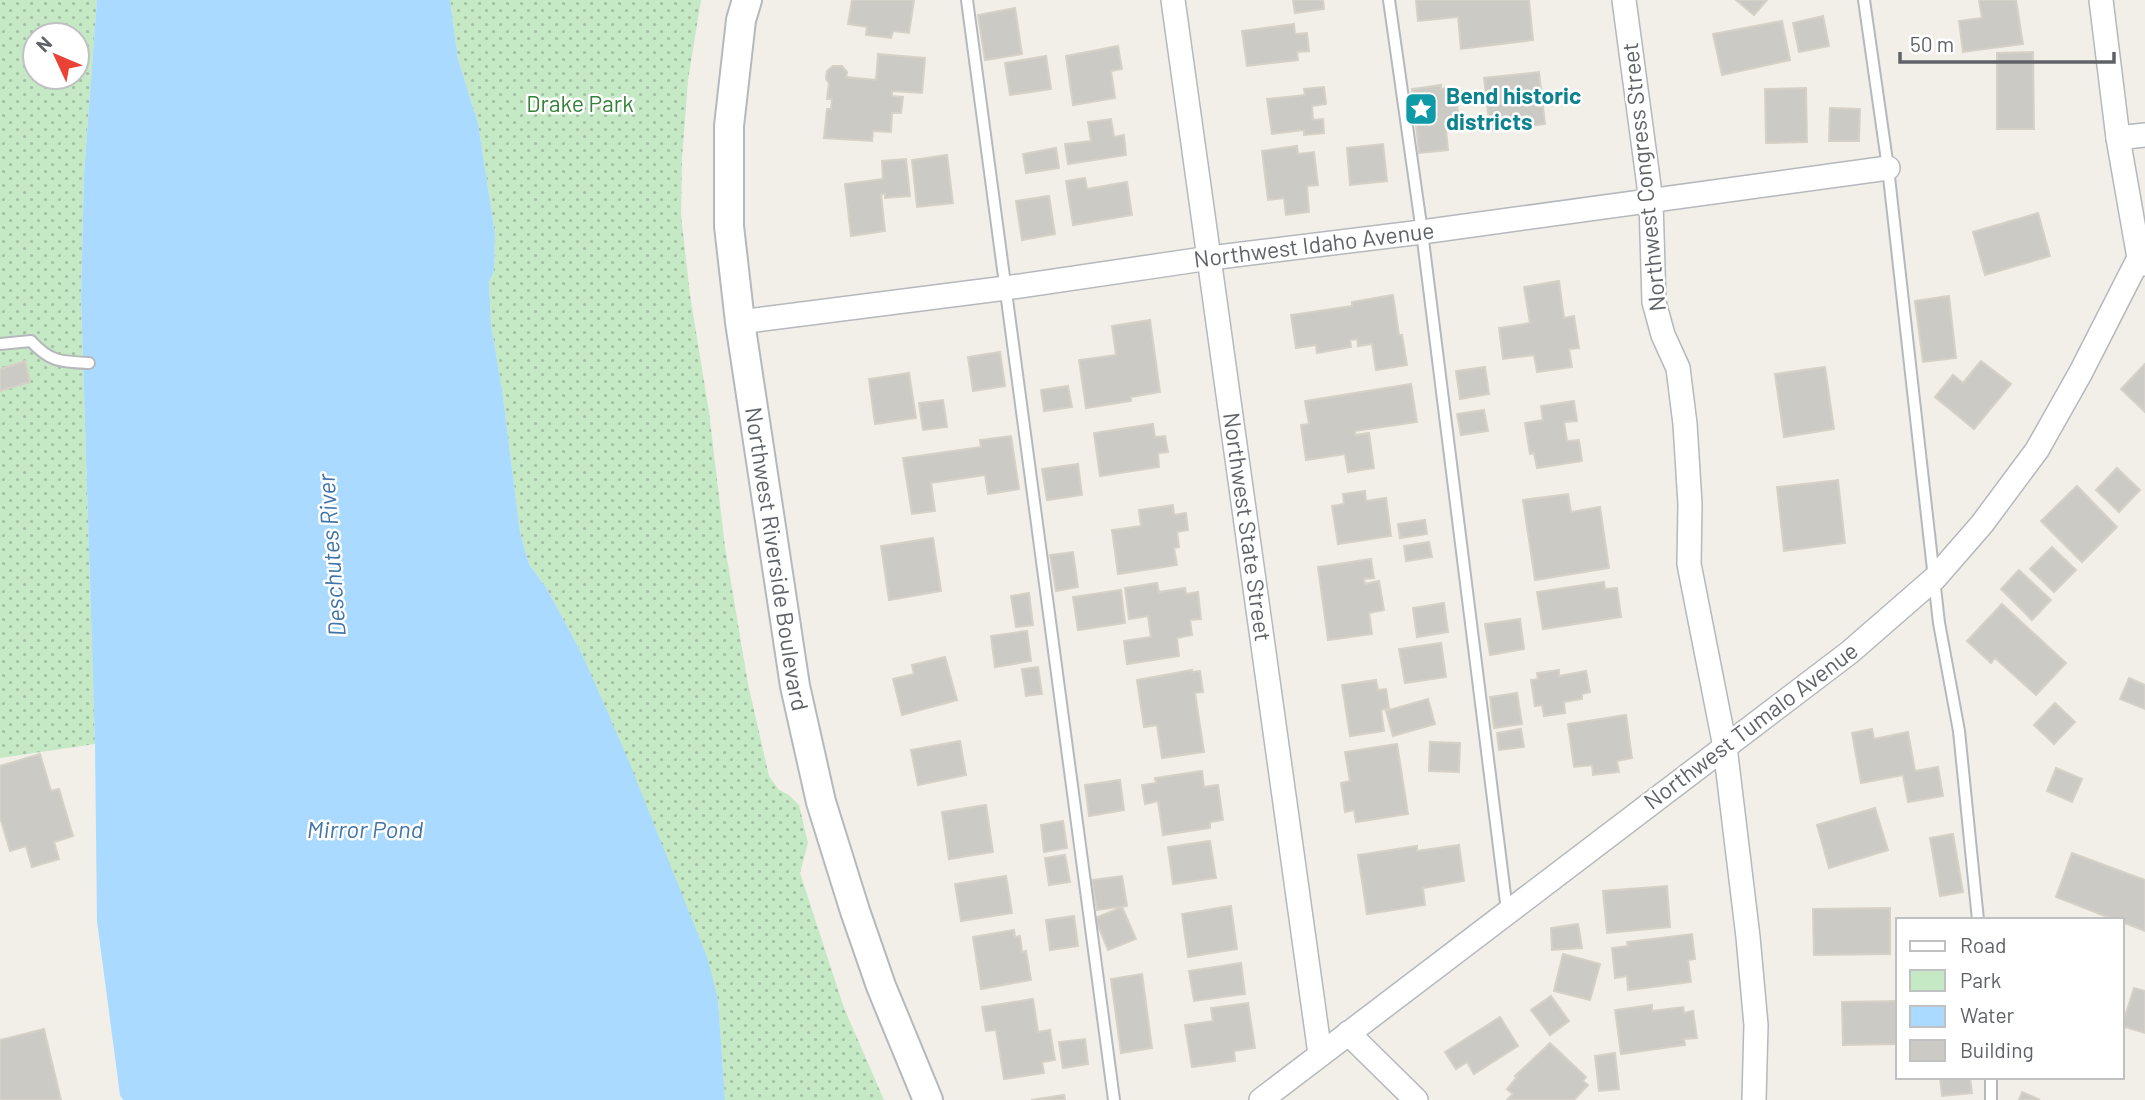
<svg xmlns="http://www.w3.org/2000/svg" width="2145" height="1100" font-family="Barlow,sans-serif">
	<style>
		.green { fill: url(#green-dots); fill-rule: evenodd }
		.water { fill: #aadaff }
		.building { fill: #cccac5; stroke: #d6d1c6; stroke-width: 2 }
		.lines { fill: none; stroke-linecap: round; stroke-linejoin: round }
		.service-casing { stroke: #b5b8bc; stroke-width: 14 }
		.minor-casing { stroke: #b5b8bc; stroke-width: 26 }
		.tertiary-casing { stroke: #b5b8bc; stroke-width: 32 }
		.service { stroke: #fff; stroke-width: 10 }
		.minor { stroke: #fff; stroke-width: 23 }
		.tertiary { stroke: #fff; stroke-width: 28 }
		.labels { text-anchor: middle; stroke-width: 5; stroke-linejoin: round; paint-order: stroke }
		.culture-label { font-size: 23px; font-weight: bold; fill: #0d838f; stroke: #fff; text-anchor: start }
		.park-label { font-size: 23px; fill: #348238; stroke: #fff }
		.street-label { font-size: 23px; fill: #5f6368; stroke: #fff }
		.water-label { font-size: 24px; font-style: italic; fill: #4174aa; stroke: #fff }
	</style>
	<defs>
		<pattern id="green-dots" width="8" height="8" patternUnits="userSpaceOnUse" patternTransform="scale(1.75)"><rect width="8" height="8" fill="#c5e8c5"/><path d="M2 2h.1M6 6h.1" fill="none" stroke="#a3c0a4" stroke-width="1.8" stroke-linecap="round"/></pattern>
	</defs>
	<rect width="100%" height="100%" fill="#f1efe8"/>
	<g class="green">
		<path d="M0,0H97L84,174L81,297L95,744L0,758ZM35,35H77V77H35Z"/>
		<polygon points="450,0 701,0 688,80 682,158 681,215 690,295 709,412 725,547 748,684 769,776 779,790 789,795 799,805 808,843 800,873 844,1008 884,1100 725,1100 718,999 583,656 547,589 529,564 520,532 502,389 491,325 489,282 494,271 495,234 478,123 458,59"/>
	</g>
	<polygon class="water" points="97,0 450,0 458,59 478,123 495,234 494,271 489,282 491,325 502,389 520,532 529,564 547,589 583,656 627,757 707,957 718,999 725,1100 123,1100 120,1095 97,921 95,744 81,297 84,174"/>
	<g class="building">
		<polygon points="852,0 914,0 909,33 893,31 891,38 866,35 867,27 848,24"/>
		<polygon points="1293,0 1323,0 1324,9 1295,13"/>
		<polygon points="1416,0 1529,0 1533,40 1461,49 1458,17 1418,21"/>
		<polygon points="1736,0 1767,0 1754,15"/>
		<polygon points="1979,0 2016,0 2023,44 1963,52 1959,21 1982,18"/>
		<polygon points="1015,8 1022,54 985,60 978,15"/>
		<polygon points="1823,16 1829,46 1799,52 1793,23"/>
		<polygon points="1782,21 1790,60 1722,75 1713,34"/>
		<polygon points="1294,24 1295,34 1307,33 1309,51 1297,52 1298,60 1247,66 1242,31"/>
		<polygon points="1118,46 1122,69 1111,71 1115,98 1073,105 1066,56"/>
		<polygon points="2033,52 2034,129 1997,129 1997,53"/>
		<polygon points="878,54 925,58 922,93 892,91 892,96 903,97 901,113 892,113 891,132 873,131 872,141 824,138 827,109 831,109 832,99 827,99 829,83 826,79 827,71 833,66 842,66 847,72 846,77 876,80"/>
		<polygon points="1046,56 1051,89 1010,95 1005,63"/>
		<polygon points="1539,72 1545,124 1490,131 1484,78"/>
		<polygon points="1441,85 1441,89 1455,87 1460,127 1446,129 1448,150 1419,153 1412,89"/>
		<polygon points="1324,87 1326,104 1312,106 1313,120 1323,119 1324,133 1304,135 1304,130 1272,134 1267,99 1305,95 1304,89"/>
		<polygon points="1806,88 1807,142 1766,143 1765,89"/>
		<polygon points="1830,108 1860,109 1859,141 1829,141"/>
		<polygon points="1111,119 1114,137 1124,135 1126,155 1068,164 1065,144 1091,141 1088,122"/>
		<polygon points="1383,144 1387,181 1350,185 1347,148"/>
		<polygon points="1297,146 1298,154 1314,152 1318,185 1307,186 1309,212 1286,215 1284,198 1268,200 1262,151"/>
		<polygon points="1056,148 1059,168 1026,173 1023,154"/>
		<polygon points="947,155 953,203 917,207 912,160"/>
		<polygon points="906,159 910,196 885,198 885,194 881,194 885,231 851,236 845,184 883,179 882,161"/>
		<polygon points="1085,178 1087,189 1127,182 1132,215 1073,225 1066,181"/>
		<polygon points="1049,196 1055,234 1022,240 1016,201"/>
		<polygon points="2038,213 2050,256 1985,275 1973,232"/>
		<polygon points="1559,281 1564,318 1574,316 1579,348 1569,349 1572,367 1537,372 1534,355 1503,359 1499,328 1530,323 1524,287"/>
		<polygon points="1393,295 1399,335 1402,335 1407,365 1376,370 1372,344 1358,346 1357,339 1350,340 1351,347 1317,353 1316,345 1296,348 1291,315 1352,306 1352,302"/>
		<polygon points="1949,296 1956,358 1923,362 1915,301"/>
		<polygon points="1150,320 1160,392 1131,397 1131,401 1086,408 1079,360 1116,355 1112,326"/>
		<polygon points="1000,352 1005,386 973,391 968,357"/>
		<polygon points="25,361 30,382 0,391 0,369"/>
		<polygon points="1981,361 2011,384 1974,429 1935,397 1953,375 1963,383"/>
		<polygon points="2145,364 2145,412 2121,389"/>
		<polygon points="1485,367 1489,394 1460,399 1456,371"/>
		<polygon points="1825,367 1834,429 1784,437 1775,374"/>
		<polygon points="909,373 916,418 875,424 869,379"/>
		<polygon points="1411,384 1417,422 1355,431 1355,435 1369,433 1374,468 1348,472 1345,454 1306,460 1301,425 1309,424 1305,401"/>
		<polygon points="1068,386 1072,407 1044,411 1041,390"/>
		<polygon points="943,400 947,427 923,430 919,403"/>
		<polygon points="1574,401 1577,421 1564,422 1567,441 1579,440 1582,461 1537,468 1534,453 1530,454 1525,423 1543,420 1541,406"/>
		<polygon points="1484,410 1488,431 1461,435 1457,414"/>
		<polygon points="1153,424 1155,437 1165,436 1168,452 1158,453 1159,467 1100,476 1094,433"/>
		<polygon points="1011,436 1019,489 988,494 985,475 931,483 935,511 912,514 903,458 981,447 980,440"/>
		<polygon points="1078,464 1082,495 1047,500 1042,469"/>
		<polygon points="2117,468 2140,490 2119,512 2096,490"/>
		<polygon points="1838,480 1845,543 1784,551 1777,487"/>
		<polygon points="2077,486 2117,527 2082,562 2041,521"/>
		<polygon points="1365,491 1366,501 1386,498 1391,536 1338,544 1332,506 1344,504 1343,494"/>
		<polygon points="1568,494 1571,512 1600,507 1609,568 1535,580 1523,500"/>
		<polygon points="1173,505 1174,515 1186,513 1188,530 1177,532 1179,547 1174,548 1177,565 1118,574 1112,530 1141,526 1139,510"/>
		<polygon points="1425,520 1427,534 1400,538 1398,524"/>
		<polygon points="933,538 941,591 889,600 881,546"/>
		<polygon points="1429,542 1432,557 1406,561 1404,546"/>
		<polygon points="2052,547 2076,570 2054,592 2030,569"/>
		<polygon points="1073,552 1078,587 1056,591 1050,555"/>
		<polygon points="1371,559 1374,578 1364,579 1365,584 1379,581 1384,610 1369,613 1372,634 1328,640 1318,567"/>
		<polygon points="2019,570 2051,600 2032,620 2001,589"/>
		<polygon points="1604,582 1605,589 1617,588 1621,617 1543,629 1537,592"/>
		<polygon points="1157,583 1159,592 1185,588 1186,594 1198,592 1201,619 1190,620 1192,635 1177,638 1179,656 1127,664 1124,641 1151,637 1148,616 1129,619 1125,588"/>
		<polygon points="1121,590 1125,623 1078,630 1073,597"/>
		<polygon points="1029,593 1033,625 1016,627 1011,596"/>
		<polygon points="1444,603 1448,632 1417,637 1413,608"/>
		<polygon points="2002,604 2066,663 2036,695 1995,658 1991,663 1967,641"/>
		<polygon points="1520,619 1524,649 1490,655 1485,624"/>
		<polygon points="1027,631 1031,661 995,667 991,636"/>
		<polygon points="1441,643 1446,677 1405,683 1399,649"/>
		<polygon points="945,657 957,700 902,715 893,679 914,674 912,665"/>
		<polygon points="1038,667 1042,694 1026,696 1022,669"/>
		<polygon points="1192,670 1192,672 1200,671 1203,692 1195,693 1204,752 1162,758 1157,725 1144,727 1137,680"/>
		<polygon points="1559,670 1559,676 1586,671 1590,692 1582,694 1582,699 1564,702 1565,713 1544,716 1542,705 1535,706 1531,680 1538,679 1537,673"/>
		<polygon points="2129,678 2145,685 2145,709 2120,699"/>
		<polygon points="1376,680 1378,690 1386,689 1389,708 1381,710 1384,731 1350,736 1342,685"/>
		<polygon points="1517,693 1522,724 1494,728 1490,697"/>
		<polygon points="1428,699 1435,724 1393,736 1386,711"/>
		<polygon points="2055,703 2075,722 2054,744 2034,725"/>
		<polygon points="1626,715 1632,758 1617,761 1619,772 1593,775 1592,765 1574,767 1568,724"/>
		<polygon points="1521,729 1524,747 1499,750 1497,733"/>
		<polygon points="1872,729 1874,739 1908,732 1915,771 1938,767 1943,796 1908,802 1903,775 1861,783 1852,733"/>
		<polygon points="960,741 966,775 918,785 911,750"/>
		<polygon points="1430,742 1460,743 1459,772 1429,771"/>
		<polygon points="1397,744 1408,814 1356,822 1354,810 1345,812 1341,783 1350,781 1345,752"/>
		<polygon points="40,754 51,791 59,789 73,836 54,842 59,859 32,867 26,846 10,851 0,817 0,766"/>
		<polygon points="2056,768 2082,779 2072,802 2047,791"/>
		<polygon points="1202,771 1204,787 1218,785 1223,820 1210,822 1210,828 1163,835 1158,801 1145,804 1142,785 1156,783 1155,778"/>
		<polygon points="1120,780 1124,810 1089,816 1085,785"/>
		<polygon points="986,805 993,852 949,859 942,812"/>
		<polygon points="1875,808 1888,850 1829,868 1817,825"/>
		<polygon points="1063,821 1067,848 1044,852 1041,825"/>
		<polygon points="1953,834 1963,892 1940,896 1930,838"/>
		<polygon points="1210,841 1216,878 1173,884 1168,847"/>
		<polygon points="1459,845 1464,881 1423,888 1425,905 1367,914 1358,855 1417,846 1417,851"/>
		<polygon points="2072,853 2145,880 2145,931 2122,922 2122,920 2115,920 2056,897"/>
		<polygon points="1065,855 1070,882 1049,885 1045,858"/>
		<polygon points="1006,876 1012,913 961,921 955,884"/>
		<polygon points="1122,876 1127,906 1097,910 1092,880"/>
		<polygon points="1667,886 1670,927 1607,933 1603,891"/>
		<polygon points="1231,906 1237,949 1188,957 1182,914"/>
		<polygon points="1122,907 1136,939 1108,950 1095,918"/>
		<polygon points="1890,908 1890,954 1814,955 1813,909"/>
		<polygon points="1074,916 1078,946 1050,950 1046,920"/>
		<polygon points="1578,924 1582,948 1552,950 1551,928"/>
		<polygon points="1014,930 1015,937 1020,936 1022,952 1026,951 1031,980 981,989 973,937"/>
		<polygon points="1692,934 1695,959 1688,960 1691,982 1628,990 1627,976 1615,978 1612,948 1628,946 1627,942"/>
		<polygon points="1563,954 1600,964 1590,1000 1554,991"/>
		<polygon points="1241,963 1245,994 1194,1001 1189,971"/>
		<polygon points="1142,974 1152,1048 1121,1053 1111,979"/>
		<polygon points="2134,988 2145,991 2145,1033 2122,1026"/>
		<polygon points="1551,996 1569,1021 1550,1035 1531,1010"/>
		<polygon points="1033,999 1038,1032 1050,1030 1055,1060 1042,1062 1044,1073 1004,1079 996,1030 986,1031 982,1007"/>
		<polygon points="1898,1001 1898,1044 1843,1045 1842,1002"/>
		<polygon points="1248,1003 1255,1048 1234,1051 1235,1061 1192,1067 1185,1025 1213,1021 1211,1008"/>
		<polygon points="1652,1005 1652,1011 1683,1007 1684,1013 1693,1011 1697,1038 1684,1039 1685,1045 1621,1054 1615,1010"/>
		<polygon points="1500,1017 1518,1046 1474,1074 1467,1062 1456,1069 1445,1052"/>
		<polygon points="44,1029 61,1100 0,1100 0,1040"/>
		<polygon points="1085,1039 1088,1064 1063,1068 1059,1042"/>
		<polygon points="1550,1043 1586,1077 1583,1081 1588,1085 1574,1100 1507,1100 1513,1094 1507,1089 1517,1077 1515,1076"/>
		<polygon points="1615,1053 1619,1089 1599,1091 1595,1056"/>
		<polygon points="1940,1077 1970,1077 1972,1093 1942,1096"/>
		<polygon points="2022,1092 2040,1100 2019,1100"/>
		<polygon points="1064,1095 1065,1100 1031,1100"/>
	</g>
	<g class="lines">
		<defs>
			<g id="service">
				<polyline points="967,0 1114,1100"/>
				<polyline points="1389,0 1422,232 1507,911"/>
				<polyline points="1864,0 1888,168 1939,623 1959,731 1978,920"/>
				<path d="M0,344L31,341C50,362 61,362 89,363"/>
				<polyline points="1991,1100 1991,1077"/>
			</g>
			<g id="minor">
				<polyline points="1173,0 1320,1054"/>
				<polyline points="1624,0 1651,201 1654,302 1663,335 1678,368 1685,424 1690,504 1689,564 1725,747 1748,937 1756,1025 1754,1100"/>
				<polyline points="2101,0 2118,138 2139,258 2145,264"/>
				<polyline points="2118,138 2145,135"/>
				<polyline points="740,322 1006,288 1210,258 1422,232 1888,168"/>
				<polyline points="1348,1033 1416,1100"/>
				<polyline points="1261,1100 1850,652 1935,578 1982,524 2037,450 2081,372 2139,258"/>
			</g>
			<g id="tertiary">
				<path id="s1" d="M747,0L741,20L729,126V226L740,322L795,686L821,802L855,911L881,986L928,1100"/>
			</g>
		</defs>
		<use href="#service" class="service-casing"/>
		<use href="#minor" class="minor-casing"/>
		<use href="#tertiary" class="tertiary-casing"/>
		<use href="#service" class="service"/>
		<use href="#minor" class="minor"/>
		<use href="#tertiary" class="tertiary"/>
	</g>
	<defs>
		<symbol id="sight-square" viewBox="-11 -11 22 22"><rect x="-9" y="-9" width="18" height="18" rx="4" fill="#0f9aa8" stroke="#fff"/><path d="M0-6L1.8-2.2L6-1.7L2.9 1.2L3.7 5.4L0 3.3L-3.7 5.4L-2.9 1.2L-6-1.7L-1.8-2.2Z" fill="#fff"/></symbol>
	</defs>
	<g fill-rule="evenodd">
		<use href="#sight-square" x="1402" y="90" width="38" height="38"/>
	</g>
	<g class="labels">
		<g class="culture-label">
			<text x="1446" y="104">Bend historic<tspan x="1446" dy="26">districts</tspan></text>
		</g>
		<g class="park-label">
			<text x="580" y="112">Drake Park</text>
		</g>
		<g class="street-label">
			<text transform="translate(1644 177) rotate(-96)" y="8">Northwest Congress Street</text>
			<text transform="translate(1314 245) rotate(-7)" y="8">Northwest Idaho Avenue</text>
			<text transform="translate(1247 527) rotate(82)" y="8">Northwest State Street</text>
			<text dy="8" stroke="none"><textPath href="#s1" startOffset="564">Northwest Riverside Boulevard</textPath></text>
			<text transform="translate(1751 726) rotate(-37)" y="8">Northwest Tumalo Avenue</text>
		</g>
		<g class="water-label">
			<text transform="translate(332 555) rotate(-94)" y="8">Deschutes River</text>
			<text x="365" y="838">Mirror Pond</text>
		</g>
	</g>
	<rect x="1896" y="918" width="228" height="161" fill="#ffffff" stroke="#bfc1c3" stroke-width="2"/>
	<rect x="1910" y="941" width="35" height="10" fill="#ffffff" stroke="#bfc1c3" stroke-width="2"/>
	<text x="1960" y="953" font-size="21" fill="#5f6368">Road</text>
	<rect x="1910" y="970" width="35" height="21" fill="#c5e8c5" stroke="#bfc1c3" stroke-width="2"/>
	<text x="1960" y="988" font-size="21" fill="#5f6368">Park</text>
	<rect x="1910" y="1006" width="35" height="21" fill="#aadaff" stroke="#bfc1c3" stroke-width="2"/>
	<text x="1960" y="1023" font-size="21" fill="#5f6368">Water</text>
	<rect x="1910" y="1040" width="35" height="21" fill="#cccac5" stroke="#bfc1c3" stroke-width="2"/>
	<text x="1960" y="1058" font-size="21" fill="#5f6368">Building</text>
	<g transform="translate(56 56) rotate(314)"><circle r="33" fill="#ffffff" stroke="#bfc1c3" stroke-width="2"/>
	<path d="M0-5L12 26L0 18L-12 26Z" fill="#ea4335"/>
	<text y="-10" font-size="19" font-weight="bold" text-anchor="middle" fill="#5f6368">N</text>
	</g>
	<path d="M1900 52v10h214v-10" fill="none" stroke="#5f6368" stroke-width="3.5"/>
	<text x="1910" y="52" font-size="21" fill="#5f6368" stroke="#ffffff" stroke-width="5" paint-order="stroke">50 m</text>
</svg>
